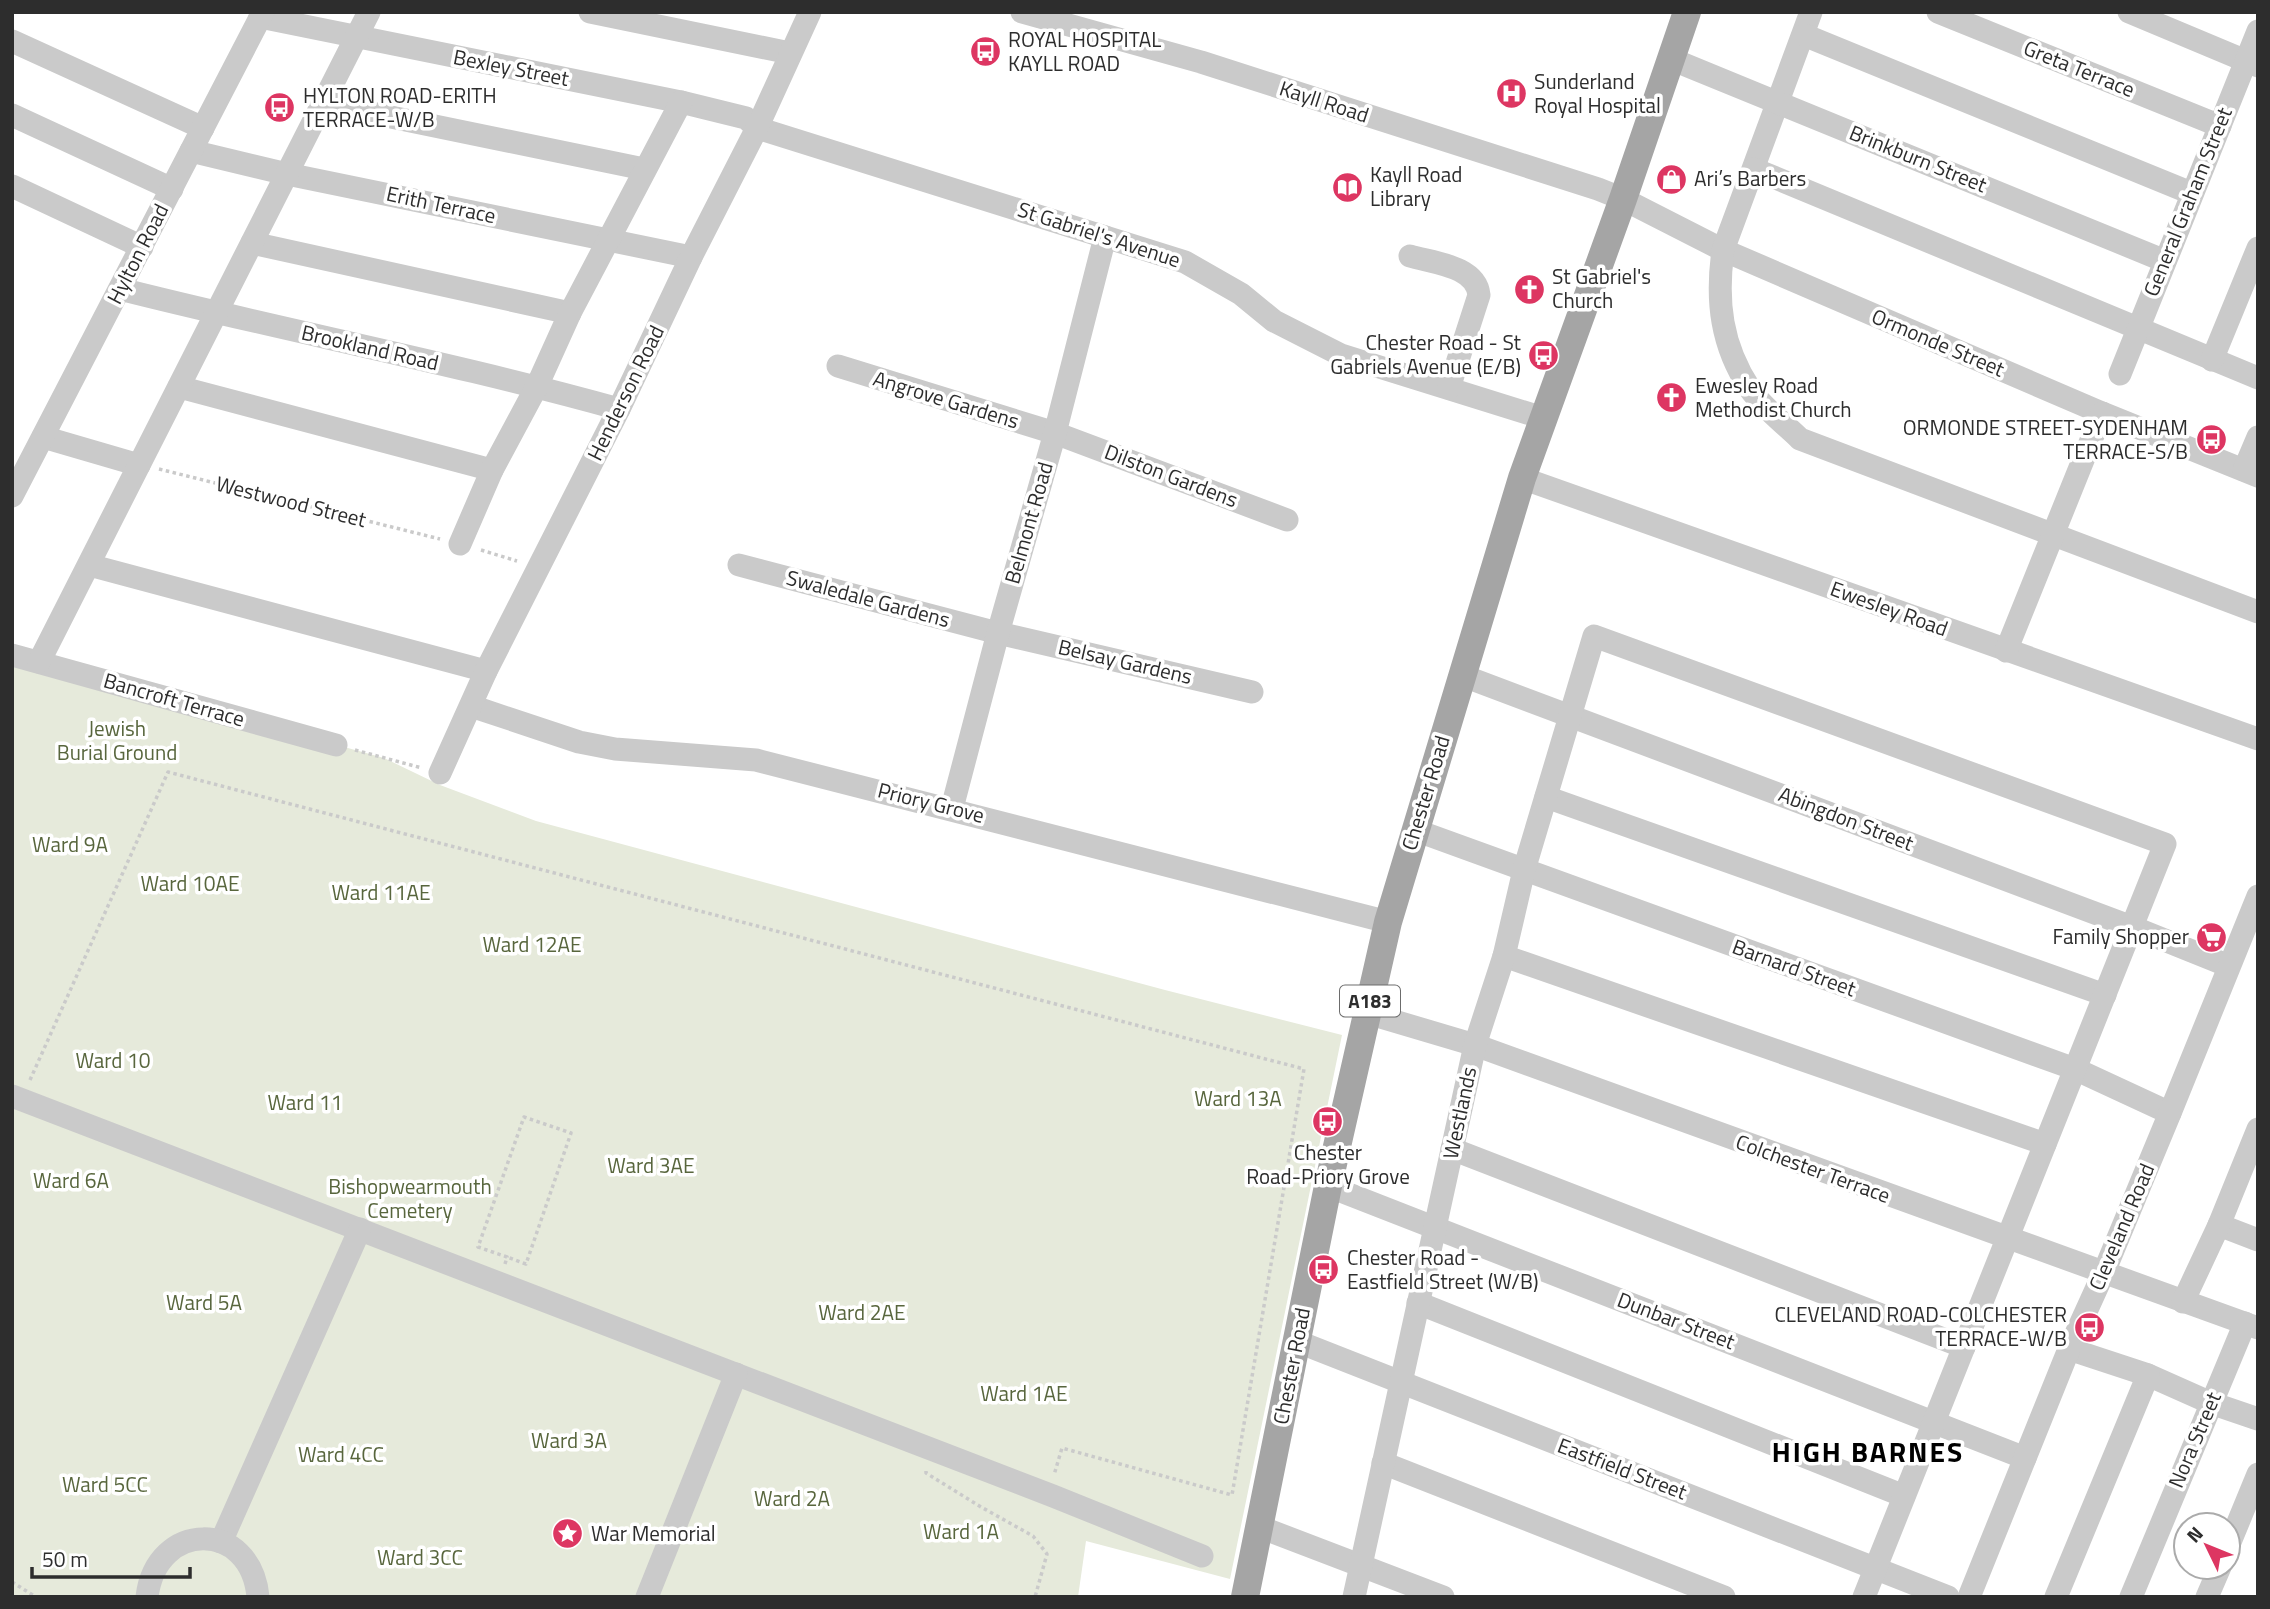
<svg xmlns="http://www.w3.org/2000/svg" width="2270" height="1609" font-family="'Titillium Web',sans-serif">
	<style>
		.green { fill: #e6eadb }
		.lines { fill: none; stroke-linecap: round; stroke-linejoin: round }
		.path { stroke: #cacaca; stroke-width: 3.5; stroke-dasharray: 3.5 3.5; stroke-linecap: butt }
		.minor { stroke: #cacaca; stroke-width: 23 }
		.major { stroke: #a5a5a5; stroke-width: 28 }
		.labels { text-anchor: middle; stroke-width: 7; stroke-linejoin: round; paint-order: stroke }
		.shield { fill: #fff; stroke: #6c6c6c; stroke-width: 2 }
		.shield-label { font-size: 19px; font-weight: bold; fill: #2d2d2d }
		.poi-label { font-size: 21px; fill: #2d2d2d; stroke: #fff; text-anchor: start }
		.street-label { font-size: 21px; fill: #2d2d2d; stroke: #fff }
		.park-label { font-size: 21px; fill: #58663d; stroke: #fff }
		.district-label { font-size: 28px; font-weight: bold; letter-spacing: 2px; fill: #000; stroke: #fff }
	</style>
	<rect width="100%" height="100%" fill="#fff"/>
	<polygon class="green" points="12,655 384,758 440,785 536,821 1165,990 1342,1035 1230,1579 1086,1541 1078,1597 12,1597"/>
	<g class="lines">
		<g class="path">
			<polyline points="159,469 440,539"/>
			<polyline points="481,550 517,561"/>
			<polyline points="355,750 422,768"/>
			<polyline points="30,1080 168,772 1304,1069 1232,1495 1062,1448 1054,1475"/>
			<polyline points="505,1264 507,1257 478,1247 524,1117 571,1133 526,1264 507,1257"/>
			<polyline points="926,1471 926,1473 981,1507 1033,1536 1047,1554 1035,1597"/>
			<polyline points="12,1582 36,1597"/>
		</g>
		<g class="minor">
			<polyline points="590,12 790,53"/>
			<polyline points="1022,12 1201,62 1598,189 1623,199 1723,250 2102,413 2258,476"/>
			<path d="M1811,12L1723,250C1716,301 1721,345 1750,389C1763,408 1784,423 1800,439L2258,612"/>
			<polyline points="1938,12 2220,126"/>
			<polyline points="2129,12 2258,66"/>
			<polyline points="260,17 681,102 746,118 757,128 1185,262 1241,294 1274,321 1341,355 1543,418"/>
			<polyline points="1804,35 2191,193"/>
			<polyline points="12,41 203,128"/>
			<polyline points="1671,59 2165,261"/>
			<polyline points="323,103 644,169"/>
			<polyline points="12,115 172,189"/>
			<polyline points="191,151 287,174 691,257"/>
			<polyline points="1754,169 2258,378"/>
			<polyline points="12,186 142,247"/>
			<polyline points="252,243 570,313"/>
			<path d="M1410,256C1434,263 1476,266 1479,295L1449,388"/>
			<path d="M120,289C286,331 454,363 619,409"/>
			<polyline points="2212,360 2258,248"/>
			<polyline points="838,366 1055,433 1287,520"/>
			<polyline points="2120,374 2258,31"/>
			<polyline points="179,387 492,470"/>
			<polyline points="43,437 139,465"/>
			<polyline points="2244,470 2258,437"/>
			<polyline points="1522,478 2258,739"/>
			<polyline points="12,496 263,12"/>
			<polyline points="460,544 492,470 537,386 570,313 681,102"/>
			<polyline points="89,565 486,671"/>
			<polyline points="739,565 998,633 1252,692"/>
			<polyline points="2006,651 2102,413"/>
			<polyline points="12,655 336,745"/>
			<polyline points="39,662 369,12"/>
			<polyline points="1461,675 2132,927 2229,966"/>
			<polyline points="471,706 579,742 615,749 756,760 1388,922"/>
			<polyline points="440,773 486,671 619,409 691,257 757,128 810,12"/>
			<polyline points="1546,797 2105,995"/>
			<polyline points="952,808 998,633 1055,433 1105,237"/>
			<polyline points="1415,830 2075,1069 2170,1113"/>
			<polyline points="1504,956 2045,1144"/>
			<polyline points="1367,1013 1475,1045 2258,1328"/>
			<polyline points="12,1096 1053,1496 1202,1556"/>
			<polyline points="1452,1149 1964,1347"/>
			<polyline points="1328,1186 2025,1458"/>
			<polyline points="2219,1225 2258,1240"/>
			<polyline points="2183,1302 2219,1225 2258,1129"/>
			<polyline points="1418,1303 1904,1496"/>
			<polyline points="1296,1341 1948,1597"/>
			<polyline points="2069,1349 2148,1375 2211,1403 2258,1419"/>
			<polyline points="1383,1463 1724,1597"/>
			<polyline points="1260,1527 1443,1597"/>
			<polyline points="221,1542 360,1229"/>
			<polyline points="2228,1547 2258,1474"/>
			<path d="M147,1597C156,1520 251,1519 258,1597"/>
			<polyline points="647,1597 736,1374"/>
			<polyline points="1354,1597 1475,1045 1504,956 1524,870 1594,636 2165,844 1864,1597"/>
			<polyline points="1969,1597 2069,1349 2104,1272 2170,1113 2258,896"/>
			<polyline points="2056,1597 2148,1375"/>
			<polyline points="2131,1597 2245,1323"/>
			<polyline points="2207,1597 2220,1567"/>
		</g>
		<polyline class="major" points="1245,1597 1328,1186 1388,922 1522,478 1623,199 1687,12"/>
	</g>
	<defs>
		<symbol id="bus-disc" viewBox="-11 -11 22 22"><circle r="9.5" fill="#dd3662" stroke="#fff"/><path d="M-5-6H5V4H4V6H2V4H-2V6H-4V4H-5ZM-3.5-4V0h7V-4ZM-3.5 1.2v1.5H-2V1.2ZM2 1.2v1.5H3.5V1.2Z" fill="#fff"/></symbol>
		<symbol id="hospital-disc" viewBox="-11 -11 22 22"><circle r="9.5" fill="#dd3662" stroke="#fff"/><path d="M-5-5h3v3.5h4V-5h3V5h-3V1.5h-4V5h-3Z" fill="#fff"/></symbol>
		<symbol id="shop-disc" viewBox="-11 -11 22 22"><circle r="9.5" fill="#dd3662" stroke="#fff"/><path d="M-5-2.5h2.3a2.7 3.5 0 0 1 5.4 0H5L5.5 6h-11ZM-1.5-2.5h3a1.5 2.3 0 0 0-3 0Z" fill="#fff"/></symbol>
		<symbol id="library-disc" viewBox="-11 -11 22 22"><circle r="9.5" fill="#dd3662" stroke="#fff"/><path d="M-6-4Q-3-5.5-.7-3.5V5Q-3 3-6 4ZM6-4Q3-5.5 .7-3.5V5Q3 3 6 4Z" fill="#fff"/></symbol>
		<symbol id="church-disc" viewBox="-11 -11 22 22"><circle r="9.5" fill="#dd3662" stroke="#fff"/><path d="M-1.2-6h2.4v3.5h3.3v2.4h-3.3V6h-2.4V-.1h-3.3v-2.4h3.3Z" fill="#fff"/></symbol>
		<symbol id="supermarket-disc" viewBox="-11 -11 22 22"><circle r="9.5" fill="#dd3662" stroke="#fff"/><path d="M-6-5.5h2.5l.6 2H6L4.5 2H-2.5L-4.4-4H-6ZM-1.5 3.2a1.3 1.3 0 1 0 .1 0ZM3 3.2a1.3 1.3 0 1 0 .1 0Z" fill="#fff"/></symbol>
		<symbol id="sight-disc" viewBox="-11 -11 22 22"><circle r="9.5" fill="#dd3662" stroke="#fff"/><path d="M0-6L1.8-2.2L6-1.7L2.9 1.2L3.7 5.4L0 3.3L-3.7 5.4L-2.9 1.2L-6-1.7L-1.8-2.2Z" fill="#fff"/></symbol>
	</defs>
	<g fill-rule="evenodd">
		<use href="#bus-disc" x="968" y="34" width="35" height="35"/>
		<use href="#hospital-disc" x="1494" y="76" width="35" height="35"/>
		<use href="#bus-disc" x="262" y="90" width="35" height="35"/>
		<use href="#shop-disc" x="1654" y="162" width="35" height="35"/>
		<use href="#library-disc" x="1330" y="170" width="35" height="35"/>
		<use href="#church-disc" x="1512" y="272" width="35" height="35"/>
		<use href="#bus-disc" x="1526" y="338" width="35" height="35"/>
		<use href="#church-disc" x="1654" y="380" width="35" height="35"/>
		<use href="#bus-disc" x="2194" y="422" width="35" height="35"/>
		<use href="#supermarket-disc" x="2194" y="920" width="35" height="35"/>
		<use href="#bus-disc" x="1310" y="1104" width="35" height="35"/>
		<use href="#bus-disc" x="1306" y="1252" width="35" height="35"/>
		<use href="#bus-disc" x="2072" y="1310" width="35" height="35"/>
		<use href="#sight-disc" x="550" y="1516" width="35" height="35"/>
	</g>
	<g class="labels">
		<rect class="shield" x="1340" y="985.5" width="60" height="31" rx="5"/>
		<g class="shield-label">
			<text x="1370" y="1008">A183</text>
		</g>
		<g class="poi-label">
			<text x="1008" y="47">ROYAL HOSPITAL<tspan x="1008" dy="24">KAYLL ROAD</tspan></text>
			<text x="1534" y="89">Sunderland<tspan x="1534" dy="24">Royal Hospital</tspan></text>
			<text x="303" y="103">HYLTON ROAD-ERITH<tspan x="303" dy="24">TERRACE-W/B</tspan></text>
			<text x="1370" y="182">Kayll Road<tspan x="1370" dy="24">Library</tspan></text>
			<text x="1694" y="186">Ari’s Barbers</text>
			<text x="1552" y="284">St Gabriel's<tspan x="1552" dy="24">Church</tspan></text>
			<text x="1521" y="350" text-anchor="end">Chester Road - St<tspan x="1521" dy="24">Gabriels Avenue (E/B)</tspan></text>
			<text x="1695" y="393">Ewesley Road<tspan x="1695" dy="24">Methodist Church</tspan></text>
			<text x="2188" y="435" text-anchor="end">ORMONDE STREET-SYDENHAM<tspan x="2188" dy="24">TERRACE-S/B</tspan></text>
			<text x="2189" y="944" text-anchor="end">Family Shopper</text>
			<text x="1328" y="1160" text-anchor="middle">Chester<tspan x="1328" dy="24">Road-Priory Grove</tspan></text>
			<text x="1347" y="1265">Chester Road -<tspan x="1347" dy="24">Eastfield Street (W/B)</tspan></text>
			<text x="2067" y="1322" text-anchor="end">CLEVELAND ROAD-COLCHESTER<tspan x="2067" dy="24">TERRACE-W/B</tspan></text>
			<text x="591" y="1541">War Memorial</text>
		</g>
		<g class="street-label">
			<text transform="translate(511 68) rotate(11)" y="7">Bexley Street</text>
			<text transform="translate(2079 69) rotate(22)" y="7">Greta Terrace</text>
			<text transform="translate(1324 102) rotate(18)" y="7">Kayll Road</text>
			<text transform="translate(1918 159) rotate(22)" y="7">Brinkburn Street</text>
			<text transform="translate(2188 202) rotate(-68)" y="7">General Graham Street</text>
			<text transform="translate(441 205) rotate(12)" y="7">Erith Terrace</text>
			<text transform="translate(1099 235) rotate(18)" y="7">St Gabriel's Avenue</text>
			<text transform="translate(138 254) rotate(-63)" y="7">Hylton Road</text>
			<text transform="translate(1938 343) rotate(23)" y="7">Ormonde Street</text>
			<text transform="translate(370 348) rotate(13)" y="7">Brookland Road</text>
			<text transform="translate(626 393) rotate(-64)" y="7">Henderson Road</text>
			<text transform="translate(946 400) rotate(17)" y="7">Angrove Gardens</text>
			<text transform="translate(1171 476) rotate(21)" y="7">Dilston Gardens</text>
			<text transform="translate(291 502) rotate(14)" y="7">Westwood Street</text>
			<text transform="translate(1029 523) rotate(-74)" y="7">Belmont Road</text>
			<text transform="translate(868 599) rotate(15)" y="7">Swaledale Gardens</text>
			<text transform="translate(1889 609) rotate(20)" y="7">Ewesley Road</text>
			<text transform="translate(1125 662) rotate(13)" y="7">Belsay Gardens</text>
			<text transform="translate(174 700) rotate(16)" y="7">Bancroft Terrace</text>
			<text transform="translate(1426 793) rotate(-73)" y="7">Chester Road</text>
			<text transform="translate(931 803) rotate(14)" y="7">Priory Grove</text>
			<text transform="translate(1846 819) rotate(21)" y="7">Abingdon Street</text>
			<text transform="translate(1794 968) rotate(20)" y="7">Barnard Street</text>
			<text transform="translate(1460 1113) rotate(-78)" y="7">Westlands</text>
			<text transform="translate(1813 1169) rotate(20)" y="7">Colchester Terrace</text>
			<text transform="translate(2122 1227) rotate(-67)" y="7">Cleveland Road</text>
			<text transform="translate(1676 1321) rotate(21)" y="7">Dunbar Street</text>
			<text transform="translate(1292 1366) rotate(-79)" y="7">Chester Road</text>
			<text transform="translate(2195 1440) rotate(-67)" y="7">Nora Street</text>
			<text transform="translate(1622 1469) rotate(21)" y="7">Eastfield Street</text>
		</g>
		<g class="park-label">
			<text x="117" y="736">Jewish<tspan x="117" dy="24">Burial Ground</tspan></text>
			<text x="70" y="852">Ward 9A</text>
			<text x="190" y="891">Ward 10AE</text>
			<text x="381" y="900">Ward 11AE</text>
			<text x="532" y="952">Ward 12AE</text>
			<text x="113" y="1068">Ward 10</text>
			<text x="1238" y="1106">Ward 13A</text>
			<text x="305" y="1110">Ward 11</text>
			<text x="651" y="1173">Ward 3AE</text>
			<text x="71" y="1188">Ward 6A</text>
			<text x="410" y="1194">Bishopwearmouth<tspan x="410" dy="24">Cemetery</tspan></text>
			<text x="204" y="1310">Ward 5A</text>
			<text x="862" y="1320">Ward 2AE</text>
			<text x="1024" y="1401">Ward 1AE</text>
			<text x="569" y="1448">Ward 3A</text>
			<text x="341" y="1462">Ward 4CC</text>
			<text x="105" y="1492">Ward 5CC</text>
			<text x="792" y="1506">Ward 2A</text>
			<text x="961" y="1539">Ward 1A</text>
			<text x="420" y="1565">Ward 3CC</text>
		</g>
		<g class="district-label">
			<text x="1868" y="1462">HIGH BARNES</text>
		</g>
	</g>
	<rect width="2270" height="1609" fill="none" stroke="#2d2d2d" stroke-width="28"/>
	<g transform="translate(2207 1546) rotate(313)"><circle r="33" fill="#ffffff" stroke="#ababab" stroke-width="2"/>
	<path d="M0-5L12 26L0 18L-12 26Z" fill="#dd3662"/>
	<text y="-10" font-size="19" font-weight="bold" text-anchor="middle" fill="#2d2d2d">N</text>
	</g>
	<path d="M32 1567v10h158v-10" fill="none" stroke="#2d2d2d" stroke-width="3.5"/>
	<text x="42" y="1567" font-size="21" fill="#2d2d2d" stroke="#ffffff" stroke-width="5" paint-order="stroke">50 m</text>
</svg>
